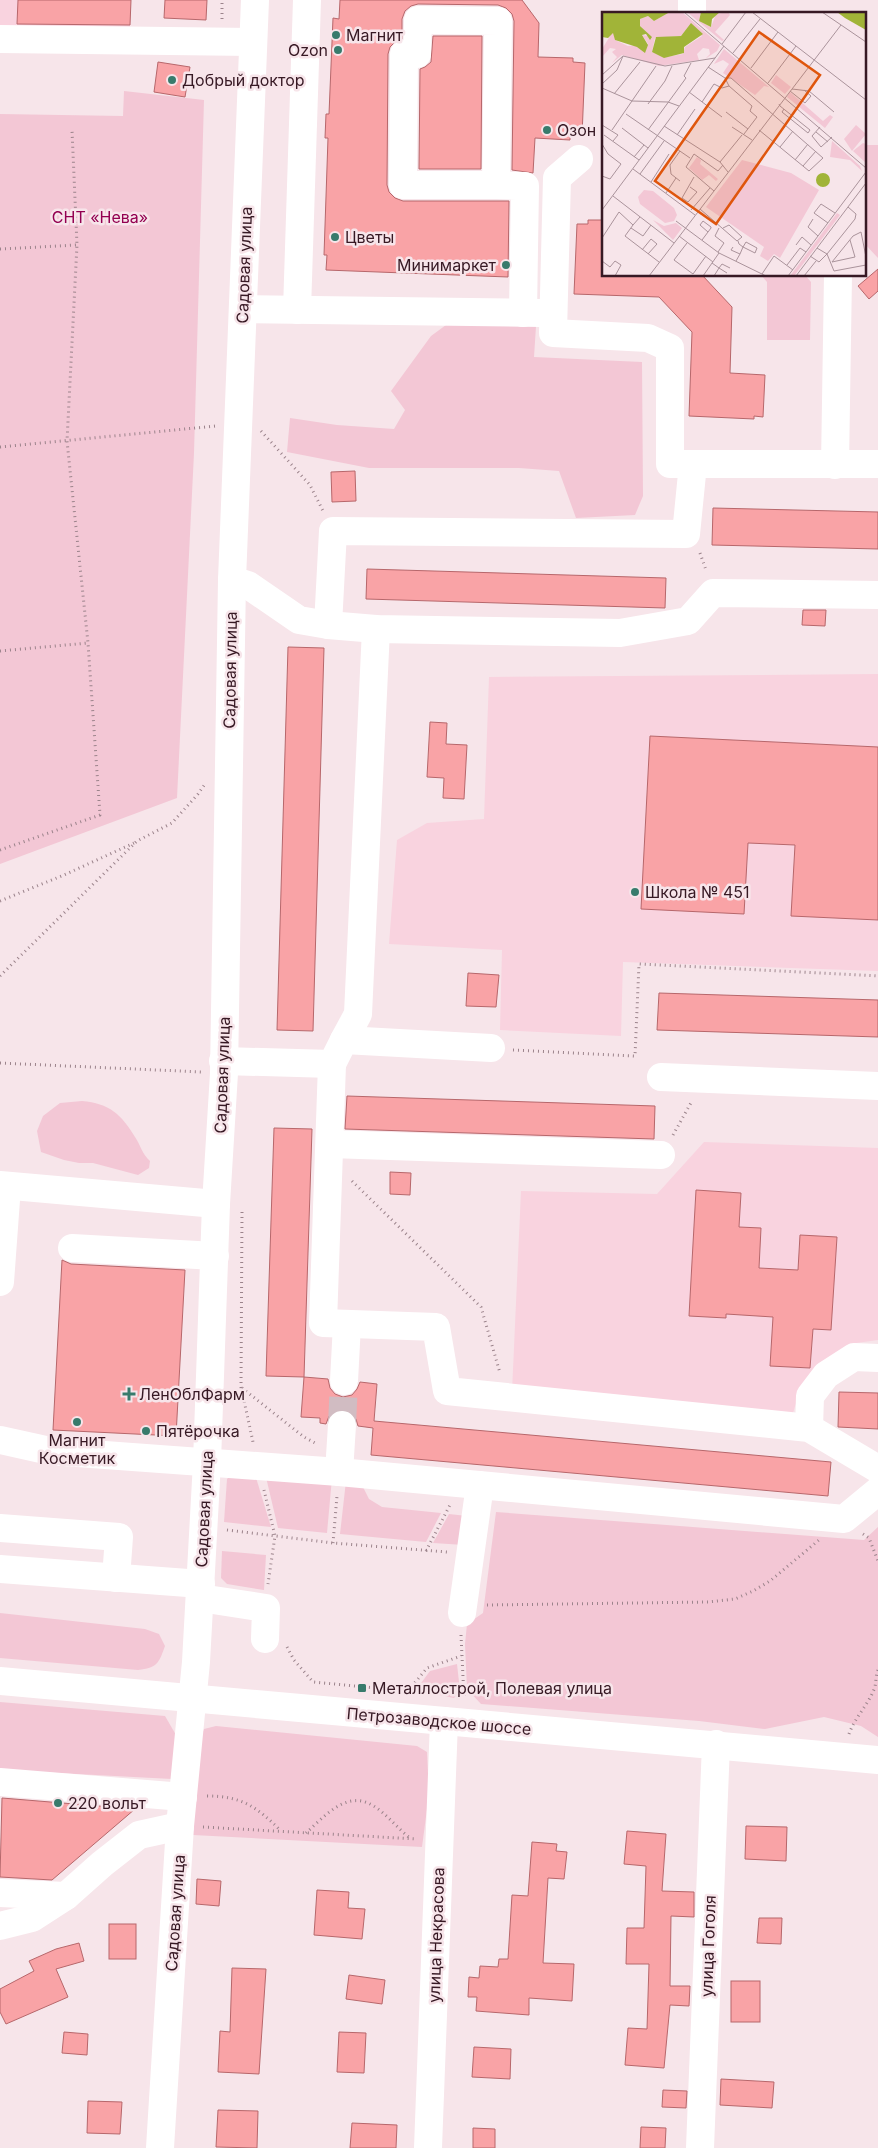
<svg xmlns="http://www.w3.org/2000/svg" width="878" height="2148" font-family="Inter,sans-serif">
	<style>
		.built { fill: #f9d3df }
		.green { fill: #f3c7d5 }
		.building { fill: #f9a3a6; stroke: #b7676b }
		.lines { fill: none; stroke-linecap: round; stroke-linejoin: round }
		.minor-tunnel { stroke: #d1bcc2; stroke-width: 28; stroke-dasharray: 28 14; stroke-linecap: butt }
		.path { stroke: #9b838b; stroke-width: 3; stroke-dasharray: 1 4; stroke-linecap: butt }
		.minor { stroke: #fff; stroke-width: 28 }
		.major { stroke: #fff; stroke-width: 28 }
		.poi-dot { fill: #387b6c; stroke: #f7e5ea; stroke-width: 2 }
		.labels { text-anchor: middle; stroke-width: 5; stroke-linejoin: round; paint-order: stroke }
		.poi-label { font-size: 16px; fill: #371924; stroke: #f7e5ea; text-anchor: start }
		.park-label { font-size: 16px; fill: #930051; stroke: #f7e5ea }
		.street-label { font-size: 16px; fill: #371924; stroke: #f7e5ea }
		.inset-road { fill: none; stroke: #aa939b; stroke-width: 1 }
		.view { fill: #df560d; fill-opacity: 0.15; stroke: #df560d; stroke-width: 2.5 }
		.inset-edge { fill: none; stroke: #371924; stroke-width: 2.5 }
	</style>
	<rect width="100%" height="100%" fill="#f7e5ea"/>
	<g class="built">
		<polygon points="0,0 131,0 130,31 0,26"/>
		<polygon points="878,674 878,971 623,962 621,1036 500,1030 502,950 389,944 397,840 427,823 484,819 489,677"/>
		<polygon points="704,1142 878,1148 878,1340 849,1344 832,1358 798,1397 792,1416 512,1392 521,1191 657,1194"/>
	</g>
	<g class="green">
		<polygon points="124,91 204,100 194,453 177,798 0,864 0,114 123,116"/>
		<polygon points="864,145 878,145 878,258 864,243"/>
		<polygon points="761,275 805,275 811,282 810,340 767,340 767,282"/>
		<polygon points="537,311 534,357 642,362 643,496 635,515 576,518 559,471 519,468 369,468 287,452 290,418 337,425 394,429 405,410 391,391 431,336 461,314"/>
		<path d="M82,1101C109,1103 122,1115 135,1137C141,1146 142,1154 150,1161L149,1168L138,1175L93,1163H79L64,1160L41,1152L37,1131L43,1116L60,1103Z"/>
		<polygon points="254,1471 271,1527 224,1522 227,1479 233,1473"/>
		<polygon points="265,1473 332,1478 327,1533 278,1528"/>
		<polygon points="346,1481 360,1481 369,1499 382,1507 441,1513 426,1542 340,1534"/>
		<polygon points="496,1512 864,1540 878,1527 878,1737 861,1726 824,1717 765,1729 699,1721 481,1704 467,1689 465,1644 467,1624 483,1613"/>
		<polygon points="449,1514 467,1516 464,1545 433,1543"/>
		<polygon points="222,1551 266,1555 264,1590 227,1584 221,1578"/>
		<path d="M0,1613L145,1629L159,1634L165,1646C159,1663 157,1668 138,1670L0,1658Z"/>
		<polygon points="457,1664 460,1691 454,1698 416,1690 430,1671"/>
		<polygon points="0,1702 165,1716 176,1735 172,1779 0,1770"/>
		<polygon points="216,1726 417,1746 427,1752 429,1794 422,1847 193,1835 197,1744 204,1729"/>
	</g>
	<g class="building">
		<polygon points="18,0 131,0 130,25 17,24"/>
		<polygon points="165,0 207,0 206,20 164,18"/>
		<polygon points="340,0 522,0 539,23 538,57 573,58 573,62 585,63 582,136 570,135 570,140 535,138 533,173 512,170 514,21 512,14 506,8 498,5 418,4 411,6 405,11 402,19 402,39 396,41 390,47 388,54 387,185 389,192 395,198 403,201 509,201 508,277 326,270 327,255 324,255 328,138 325,138 326,114 329,114 333,18 339,19"/>
		<polygon points="433,36 482,36 481,169 419,169 420,69 425,67 431,62"/>
		<polygon points="158,62 190,67 185,97 154,92"/>
		<polygon points="588,220 603,220 603,275 702,275 732,307 730,373 765,375 763,417 754,416 754,419 689,416 692,332 659,297 574,294 577,224 588,224"/>
		<polygon points="878,269 878,291 869,299 858,286"/>
		<polygon points="355,471 356,501 332,502 331,472"/>
		<polygon points="713,508 878,512 878,549 712,545"/>
		<polygon points="367,569 666,578 665,608 366,599"/>
		<polygon points="803,610 826,610 825,626 802,625"/>
		<polygon points="288,647 324,648 313,1031 277,1030"/>
		<polygon points="430,722 447,723 446,744 467,745 464,799 443,798 444,778 427,777"/>
		<polygon points="650,736 878,747 878,920 791,916 795,845 748,843 744,914 641,909"/>
		<polygon points="468,973 499,975 496,1007 466,1006"/>
		<polygon points="659,993 878,1000 878,1037 657,1030"/>
		<polygon points="347,1096 655,1106 654,1139 345,1129"/>
		<polygon points="274,1128 312,1129 304,1377 266,1376"/>
		<polygon points="390,1172 411,1173 410,1195 390,1194"/>
		<polygon points="696,1190 741,1193 739,1227 761,1228 759,1268 798,1270 800,1235 837,1237 831,1330 813,1329 810,1368 770,1366 773,1317 726,1314 726,1318 689,1316"/>
		<polygon points="62,1260 71,1264 185,1270 176,1436 53,1430"/>
		<polygon points="304,1377 328,1379 330,1388 335,1394 343,1397 352,1395 357,1389 360,1382 377,1384 374,1421 831,1462 828,1496 371,1455 373,1428 358,1426 356,1419 350,1412 343,1409 336,1411 329,1416 326,1424 320,1423 320,1418 301,1417"/>
		<polygon points="839,1392 878,1393 878,1429 838,1427"/>
		<polygon points="2,1798 135,1809 52,1880 0,1877"/>
		<polygon points="746,1826 787,1827 786,1861 745,1859"/>
		<polygon points="627,1831 666,1834 662,1891 694,1892 694,1917 671,1916 670,1986 690,1986 689,2006 670,2005 664,2068 625,2065 628,2028 647,2029 649,1964 626,1964 627,1928 644,1928 646,1866 624,1864"/>
		<polygon points="532,1842 557,1844 556,1851 567,1852 564,1879 548,1878 543,1963 574,1964 572,2001 529,1998 529,2015 476,2011 477,1997 468,1997 469,1977 479,1978 480,1966 498,1967 499,1959 508,1959 512,1895 528,1896"/>
		<polygon points="197,1879 221,1881 219,1906 196,1904"/>
		<polygon points="317,1890 349,1892 348,1908 365,1909 362,1939 314,1935"/>
		<polygon points="759,1918 782,1918 781,1944 757,1943"/>
		<rect x="109" y="1924" width="27" height="35"/>
		<polygon points="79,1943 84,1961 56,1969 68,1997 6,2024 0,2012 0,1989 34,1971 29,1961 56,1949"/>
		<polygon points="232,1968 266,1969 259,2074 218,2072 220,2031 230,2032"/>
		<polygon points="349,1975 385,1980 382,2004 346,1999"/>
		<rect x="731" y="1981" width="29" height="41"/>
		<polygon points="64,2032 88,2034 87,2055 62,2053"/>
		<polygon points="339,2032 366,2033 364,2073 337,2072"/>
		<polygon points="474,2047 511,2049 510,2079 472,2077"/>
		<polygon points="721,2079 774,2082 772,2108 720,2105"/>
		<polygon points="663,2090 687,2091 686,2108 662,2107"/>
		<polygon points="88,2101 122,2102 120,2134 87,2133"/>
		<polygon points="218,2110 258,2111 257,2148 216,2147"/>
		<polygon points="352,2123 397,2125 396,2148 350,2148"/>
		<polygon points="641,2127 666,2128 665,2148 640,2148"/>
		<polygon points="473,2128 495,2129 495,2148 473,2148"/>
	</g>
	<g class="lines">
		<polyline class="minor-tunnel" points="342,1425 344,1381"/>
		<g class="path">
			<polyline points="222,19 222,0"/>
			<polyline points="0,249 77,245"/>
			<polyline points="261,431 310,485 323,511"/>
			<polyline points="0,447 216,426"/>
			<polyline points="700,553 706,570"/>
			<polyline points="0,651 88,643"/>
			<polyline points="0,850 100,815 88,643 67,441 77,245 72,130"/>
			<polyline points="0,901 64,875 134,843"/>
			<polyline points="0,976 137,841 172,823 198,794 205,784"/>
			<polyline points="513,1050 635,1056 639,964 878,976"/>
			<polyline points="0,1063 202,1072"/>
			<polyline points="673,1135 692,1101"/>
			<polyline points="352,1181 481,1307 500,1373"/>
			<polyline points="242,1212 241,1387 253,1442"/>
			<polyline points="242,1388 304,1437 317,1444"/>
			<polyline points="264,1490 275,1536 268,1584"/>
			<polyline points="227,1530 333,1543 447,1552"/>
			<polyline points="863,1534 869,1538 878,1561"/>
			<polyline points="333,1543 337,1496"/>
			<polyline points="426,1551 450,1505"/>
			<polyline points="487,1605 708,1602 735,1599 753,1591 770,1581 819,1540"/>
			<polyline points="461,1635 464,1698"/>
			<polyline points="287,1647 294,1660 313,1682 408,1691 427,1668 461,1656"/>
			<path d="M849,1734C855,1717 869,1704 875,1687C876,1681 876,1675 878,1670"/>
			<path d="M207,1796C242,1796 257,1807 281,1831"/>
			<polyline points="203,1827 416,1839"/>
			<path d="M306,1833C324,1817 346,1790 372,1805C386,1813 397,1828 410,1838"/>
		</g>
		<g class="minor">
			<polyline points="692,0 692,14"/>
			<polyline points="0,39 253,42"/>
			<polyline points="579,159 557,178 553,333 648,338 670,348 670,464 878,464"/>
			<polyline points="496,185 403,185 404,54 417,54 418,20 498,21 496,185 525,186 523,313"/>
			<polyline points="243,309 541,313"/>
			<polyline points="297,310 307,0"/>
			<polyline points="835,465 838,275"/>
			<polyline points="232,580 248,585 299,620 328,625 376,629 620,633 688,621 713,593 878,595"/>
			<polyline points="328,625 333,531 686,534 693,464"/>
			<polyline points="344,1040 358,1014 376,629"/>
			<polyline points="223,1061 332,1064 344,1040 491,1048"/>
			<polyline points="332,1064 323,1323 436,1327 447,1391 809,1428 878,1469"/>
			<polyline points="661,1077 878,1086"/>
			<polyline points="330,1144 661,1155"/>
			<polyline points="0,1185 216,1204"/>
			<polyline points="72,1248 215,1256"/>
			<polyline points="0,1282 7,1186"/>
			<polyline points="344,1381 347,1324"/>
			<polyline points="809,1428 810,1396 826,1375 854,1357 878,1358"/>
			<polyline points="0,1440 50,1451 339,1472 844,1519 878,1491"/>
			<polyline points="339,1472 342,1425"/>
			<polyline points="0,1528 119,1537 116,1578"/>
			<polyline points="0,1569 201,1584"/>
			<polyline points="200,1598 266,1608 265,1639"/>
			<polyline points="462,1613 480,1485"/>
			<polyline points="0,1782 183,1797"/>
			<polyline points="0,1893 66,1896"/>
			<polyline points="0,1926 32,1918 66,1896 102,1864 139,1835 180,1826"/>
			<polyline points="160,2148 180,1826 196,1662 207,1462 216,1204 224,1073 232,580 255,0"/>
			<polyline points="428,2148 444,1721"/>
			<polyline points="700,2148 716,1744"/>
		</g>
		<path class="major" d="M0,1681C292,1710 586,1731 878,1760"/>
	</g>
	<g class="poi-dot">
		<circle cx="336" cy="35" r="5"/>
		<circle cx="338" cy="50" r="5"/>
		<circle cx="172" cy="80" r="5"/>
		<circle cx="547" cy="130" r="5"/>
		<circle cx="335" cy="237" r="5"/>
		<circle cx="506" cy="265" r="5"/>
		<circle cx="635" cy="892" r="5"/>
		<path d="M126.5 1386.5h5v5h5v5h-5v5h-5v-5h-5v-5h5z"/>
		<circle cx="77" cy="1422" r="5"/>
		<circle cx="146" cy="1431" r="5"/>
		<rect x="357" y="1683" width="10" height="10" rx="2.5"/>
		<circle cx="58" cy="1803" r="5"/>
	</g>
	<g class="labels">
		<g class="poi-label">
			<text x="346" y="41">Магнит</text>
			<text x="328" y="56" text-anchor="end">Ozon</text>
			<text x="182" y="86">Добрый доктор</text>
			<text x="557" y="136">Озон</text>
			<text x="345" y="243">Цветы</text>
			<text x="496" y="271" text-anchor="end">Минимаркет</text>
			<text x="645" y="898">Школа № 451</text>
			<text x="139" y="1400">ЛенОблФарм</text>
			<text x="156" y="1437">Пятёрочка</text>
			<text x="77" y="1446" text-anchor="middle">Магнит<tspan x="77" dy="18">Косметик</tspan></text>
			<text x="372" y="1694">Металлострой, Полевая улица</text>
			<text x="68" y="1809">220 вольт</text>
		</g>
		<g class="park-label">
			<text x="100" y="223">СНТ «Нева»</text>
		</g>
		<g class="street-label">
			<text transform="translate(244 265) rotate(-88)" y="6">Садовая улица</text>
			<text transform="translate(230 670) rotate(-89)" y="6">Садовая улица</text>
			<text transform="translate(222 1075) rotate(-88)" y="6">Садовая улица</text>
			<text transform="translate(204 1509) rotate(-87)" y="6">Садовая улица</text>
			<text transform="translate(439 1721) rotate(5)" y="6">Петрозаводское шоссе</text>
			<text transform="translate(175 1913) rotate(-86)" y="6">Садовая улица</text>
			<text transform="translate(436 1935) rotate(-88)" y="6">улица Некрасова</text>
			<text transform="translate(708 1946) rotate(-88)" y="6">улица Гоголя</text>
		</g>
	</g>
	<g transform="translate(602 12)">
		<rect width="264" height="264" fill="#f7e5ea"/>
		<path d="M68,0H80L118,33L115,39L103,47L108,42L107,37L101,36L95,42L97,48L57,54L20,43L10,51L15,45L10,40L14,37L8,36L0,45V37L10,21L14,22L13,28L26,34L46,32L40,23L48,24L38,14V7L46,4L52,9ZM87,14L100,24L83,35L81,42L64,45L50,40L53,26L79,24ZM85,0H99L97,9L109,15L114,2L126,0L128,3L113,20L122,28L120,29ZM122,37L167,75L162,74L153,83L121,61L127,52L121,48L112,52ZM174,63L189,75L183,82L169,71ZM188,80L221,109L228,103L231,105L223,116L185,85ZM254,113L264,122L250,139L242,127ZM230,129L258,154L260,159L248,148L228,145ZM261,131L264,132V151L251,139ZM95,145L99,148L98,152L116,167L114,169L107,163L100,168L87,156ZM140,148L189,161L217,178L178,246L172,242L166,249L158,244L162,235L104,195ZM42,178L51,179L72,196L75,203L72,209L63,211L38,192L36,185ZM235,201L238,203L192,264H188ZM51,208L62,214L74,211L80,216L71,228Z" fill="#f3c7d5" fill-rule="evenodd"/>
		<path d="M0,0H68L52,9L46,4L38,7V14L50,25L48,28L44,22L40,23L46,33L43,41L35,35L13,28L11,21L6,26L0,25ZM99,0H118L110,7L109,15L97,9ZM235,0H264V18L243,6ZM89,11L101,22L82,35V41L62,46L50,40L54,25L79,24ZM214 168a7 7 0 1 1 14 0a7 7 0 1 1-14 0Z" fill="#a1b438"/>
		<path class="inset-road" d="M82,0L264,156M150,0L264,88M220,0L264,30M120,32L144,0M131,41L158,7M106,55L123,66H129L221,146L207,159L157,118M149,56L176,20M0,63L21,44L63,54L113,46M123,66L127,74L150,94L148,99L155,105L142,122M166,71L194,34M0,72L15,58L21,44M0,76L30,89L66,90L77,94M190,77L207,79L232,100M188,79L203,91L209,84L202,78M87,80L120,105M12,82L38,50M100,90L112,72L120,76L127,74M46,92L63,69L70,54M177,92L178,94L208,118L206,121L180,100L182,97M124,100L146,117M24,102L88,146M0,113L16,123L11,129M62,114L118,150L126,160M130,115L150,128M218,115L210,124L219,135L230,125M20,116L46,136M10,118L54,54M46,118L84,66L82,64L89,51M214,120L226,130M2,123L37,148M75,123L93,97M171,129L184,113M0,132L6,142L19,152L8,167L0,164M178,135L191,119M32,145L42,133M193,148L206,132M118,150L140,123M201,154L214,139M31,157L93,203M38,162L62,129M78,169L69,162L68,153L78,139M49,170L67,142M88,175L95,180L86,190L80,186L92,165M112,179L84,155L92,142L116,159L121,153M64,181L74,166M11,184L72,231M246,195L254,202L253,207L225,242L232,259L264,253M98,197L135,229L140,225L127,213L121,216M0,198L122,34M89,198L108,176M211,207L206,215L216,224M74,209L117,241L164,264M226,211L212,201L219,192L233,201M31,213L23,224L57,250M29,216L41,224L49,213M77,224L111,250M0,226L17,200L31,213L38,205M100,228L109,216V215L101,209L98,213L106,220M136,229L137,232L141,235L153,241L155,236L144,230L141,235L138,242M85,231L72,248L91,262L104,244M194,233L200,225L209,233M131,235L129,238L138,242L134,249M40,238L49,227L55,232L46,242M116,240L122,231L113,224L117,216M208,244L217,250L225,242L215,236M0,249L8,255L13,249L19,253L13,264M230,250L251,224L259,220L264,245M230,250L253,245L248,228M110,251L117,256L120,252L128,256M185,253L198,236L204,240M160,262L172,244L191,258M47,264L239,13M101,264L117,241M112,264L117,256L125,261M186,264L264,160M194,264L264,171M202,264L214,249"/>
		<path class="view" d="M157,20L218,63L114,212L53,169Z"/>
		<rect width="264" height="264" class="inset-edge"/>
	</g>
</svg>
